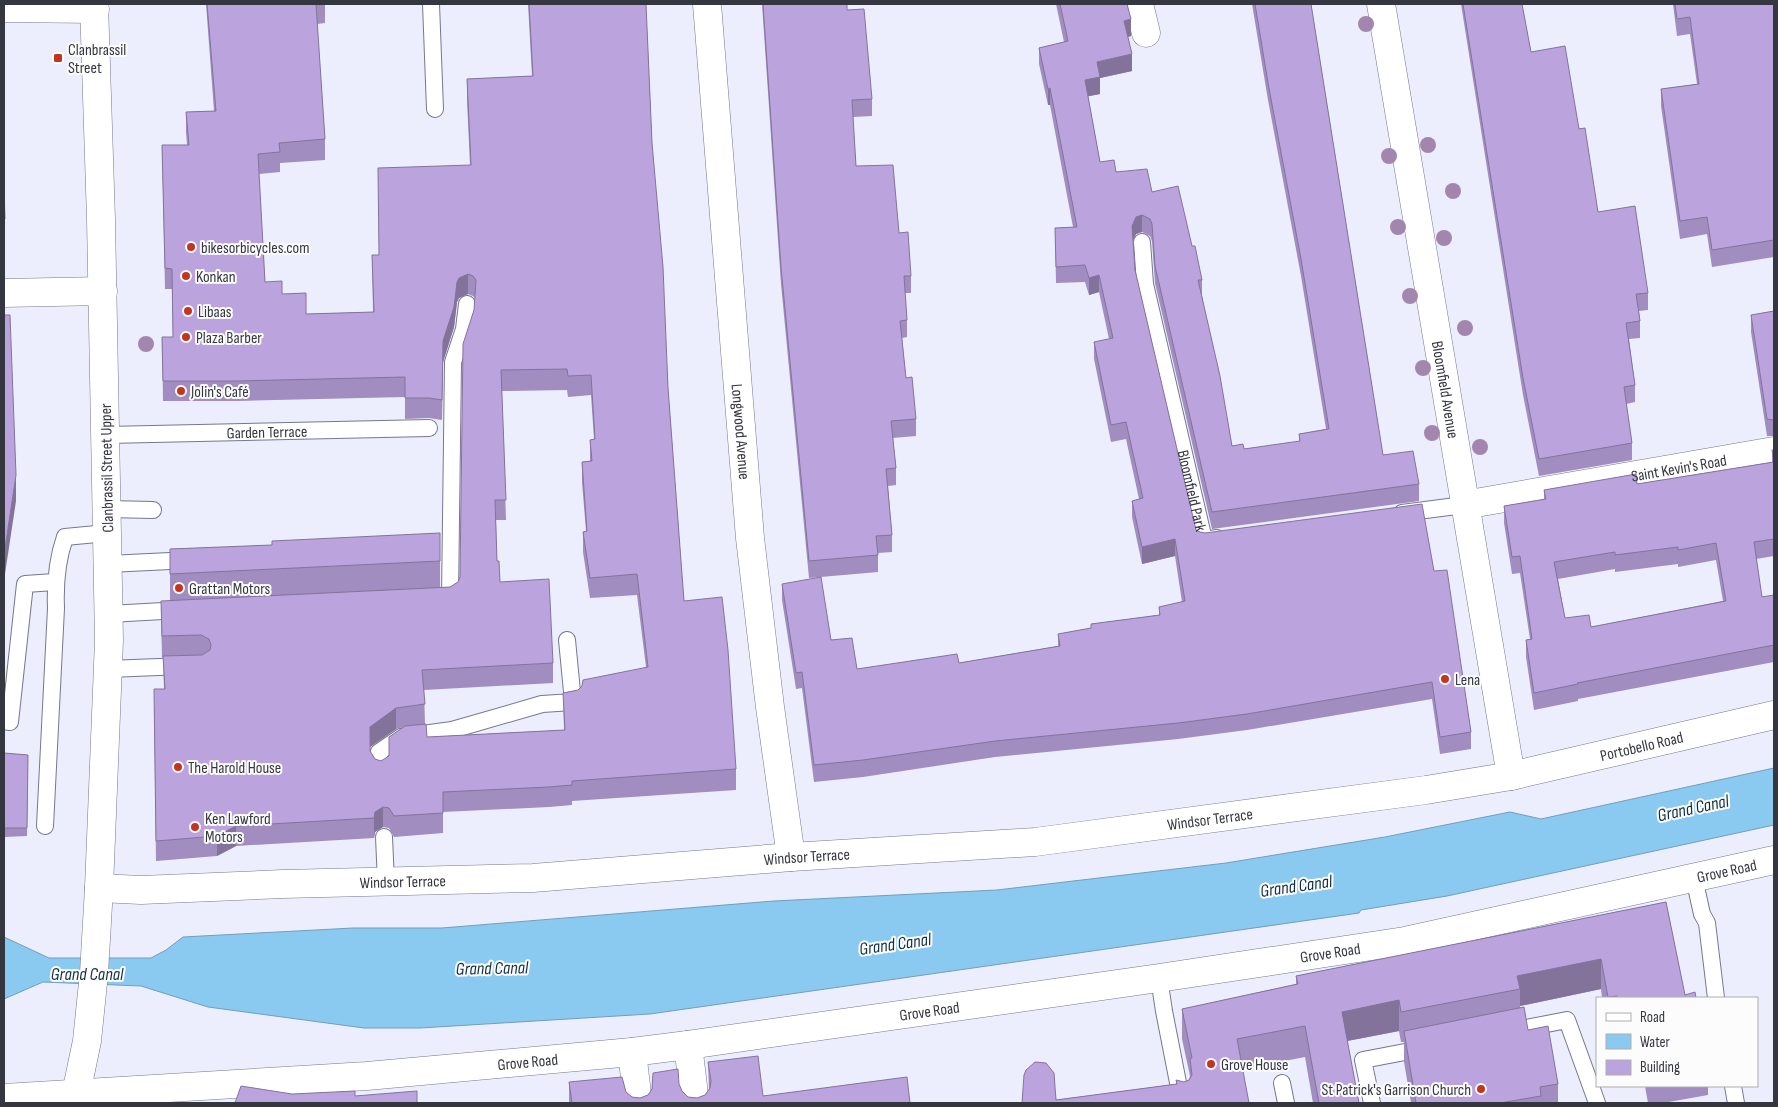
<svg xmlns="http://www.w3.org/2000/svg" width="1778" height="1107" font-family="'Sofia Sans Condensed',sans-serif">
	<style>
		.water { fill: #8acaf0; stroke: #709ebb }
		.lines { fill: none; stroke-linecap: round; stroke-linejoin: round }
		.lane-casing { stroke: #75788d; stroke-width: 18 }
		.street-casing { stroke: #75788d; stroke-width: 29 }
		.secondary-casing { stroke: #75788d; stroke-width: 29 }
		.lane { stroke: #fff; stroke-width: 16 }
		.street { stroke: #fff; stroke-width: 28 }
		.secondary { stroke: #fff; stroke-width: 28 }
		.tree { fill: #a386ad }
		.wall { fill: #a18dbf; fill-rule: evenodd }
		.shaded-wall { fill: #83739b }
		.building { fill: #bba4de; stroke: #83739b; fill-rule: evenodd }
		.poi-dot { fill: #c2361f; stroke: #fcfcfc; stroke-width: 2 }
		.labels { text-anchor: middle; stroke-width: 4; stroke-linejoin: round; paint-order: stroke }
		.poi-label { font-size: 16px; fill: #353740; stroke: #fcfcfc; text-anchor: start }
		.street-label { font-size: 16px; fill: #353740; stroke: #fcfcfc }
		.water-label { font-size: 18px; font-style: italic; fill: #143141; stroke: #fcfcfc }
	</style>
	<rect width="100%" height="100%" fill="#eceefd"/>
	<polygon class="water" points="1774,768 1774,825 1447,896 1361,910 1359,913 650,1014 420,1028 364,1028 208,1007 141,986 43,982 4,999 4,937 49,958 151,958 166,950 183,937 353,928 442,928 774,901 997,890 1226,863 1385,837 1510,812 1541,819"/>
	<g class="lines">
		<defs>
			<g id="lane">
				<polyline points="431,4 435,109"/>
				<path id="s1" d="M1142,242L1145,284L1204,540L1217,538"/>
				<path id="s2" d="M106,435L429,428"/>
				<polyline points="107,509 153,510"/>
				<polyline points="1402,513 1464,505"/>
				<polyline points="108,564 191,560"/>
				<polyline points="438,598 450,597 453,362 464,329 467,304"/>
				<polyline points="109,614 181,610"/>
				<polyline points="108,669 184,666"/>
				<polyline points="4,721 10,722 25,584 55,582"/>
				<polyline points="380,771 379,752 401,737 452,730 542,704 573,702 567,640"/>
				<path d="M45,826L56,608C55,584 57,560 65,537L107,533"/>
				<polyline points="384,837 386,882"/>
				<polyline points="1694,878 1702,914 1707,923 1716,998"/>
				<polyline points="1159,978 1164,1011 1182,1103"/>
				<polyline points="1506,1032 1567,1020 1597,1103"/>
				<polyline points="1282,1083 1286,1103"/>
				<polyline points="1733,1086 1736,1103"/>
				<polyline points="1372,1103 1363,1060 1426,1048"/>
			</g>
			<g id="street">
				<path id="s3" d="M707,4L750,538L770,707L791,857"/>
				<polyline points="1139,4 1146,33"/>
				<path id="s4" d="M1381,4L1511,776"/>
				<polyline points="4,8 95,9"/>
				<polyline points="4,293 103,291"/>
				<path id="s5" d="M1464,505L1774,451"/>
				<path id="s6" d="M99,888L141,890L283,884L533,878L791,857L1035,842L1426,790L1511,776L1774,715"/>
				<polyline points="688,1045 695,1103"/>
				<polyline points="632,1052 638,1103"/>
			</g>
			<g id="secondary">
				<path id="s7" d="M4,1098L367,1076L632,1052L688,1045L1159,978L1405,941L1774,860"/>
				<polyline points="74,1103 87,1041 94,973 99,888 109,640 101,219 94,4"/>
			</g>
		</defs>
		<use href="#lane" class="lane-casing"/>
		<use href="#street" class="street-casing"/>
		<use href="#secondary" class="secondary-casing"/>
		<use href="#lane" class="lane"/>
		<use href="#street" class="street"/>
		<use href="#secondary" class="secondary"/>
	</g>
	<g class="tree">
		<circle cx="1366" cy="24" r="8"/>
		<circle cx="1428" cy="145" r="8"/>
		<circle cx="1389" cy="156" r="8"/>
		<circle cx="1453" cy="191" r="8"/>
		<circle cx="1398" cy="227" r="8"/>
		<circle cx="1444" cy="238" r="8"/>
		<circle cx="1410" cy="296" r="8"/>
		<circle cx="1465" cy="328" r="8"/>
		<circle cx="146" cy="344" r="8"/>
		<circle cx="1423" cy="368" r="8"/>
		<circle cx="1432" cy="433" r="8"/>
		<circle cx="1480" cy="447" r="8"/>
	</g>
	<g class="wall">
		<path d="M206,4H325V23L317,24L325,139V160L280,163V172L259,174L265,282L282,294L306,314L373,312L372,255H379L470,165L467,100V79L532,76L528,4H646L652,143L668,388L684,601L736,769V790L572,801V805L549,807L443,812V833L394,837L389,828L383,827L375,832L374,838L236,846L217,856L156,861L154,709L164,689L163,657H162L161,621V601H170V549L272,545L440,533V587H450L458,582L460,577L475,298L473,296L468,294L459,298L457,302L454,327L443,362L442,420L429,418L405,419V397L237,401H163L162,337H173L172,289H165L162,145H187L186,132V112L214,111ZM567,390L568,397L591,395L594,439L590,440V461L582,462V482L586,531L583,532V552L590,598L637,595L646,667L578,690L563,693L564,730L427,737L425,724L424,690L553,683V663L500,582L497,561L496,520H506L502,391ZM404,727L389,756L381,761L375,759L370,752V747L396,729Z"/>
		<polygon points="762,4 847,4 847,10 872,99 872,116 853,117 856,166 899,233 911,276 911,293 905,293 907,320 907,337 902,338 906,378 916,419 916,436 893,438 896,468 896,485 888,486 892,535 892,552 878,553 878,572 809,578 781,284"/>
		<polygon points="1056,4 1127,4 1131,36 1128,37 1132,71 1100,78 1100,94 1088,96 1100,162 1152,192 1192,246 1202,280 1202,296 1232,446 1244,449 1299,442 1299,434 1326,429 1301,276 1268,100 1252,4 1311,4 1383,455 1419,484 1419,501 1212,529 1155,283 1152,241 1150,236 1142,232 1136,234 1133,240 1135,270 1196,530 1200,532 1434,571 1471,732 1471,749 1440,754 1432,699 1247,730 1178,739 995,757 863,777 814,782 802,688 796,689 782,600 782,584 831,640 857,669 959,663 1058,646 1058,634 1091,628 1091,624 1159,615 1159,607 1182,602 1175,556 1142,564 1132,517 1132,501 1139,499 1126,439 1111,442 1094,359 1094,342 1109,339 1099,292 1089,295 1085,282 1056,283 1055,228 1073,227 1050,105 1048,105 1039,64 1039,48 1064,42"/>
		<polygon points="1461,4 1522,4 1531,52 1579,129 1598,212 1648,293 1648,310 1639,311 1640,321 1640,338 1629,339 1635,385 1635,402 1626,404 1632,443 1632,460 1539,476 1523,395"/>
		<polygon points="1673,4 1774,4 1774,257 1712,267 1707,234 1680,239 1661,106 1661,89 1697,84 1690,34 1677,36"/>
		<polygon points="4,190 5,219 5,248 4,248"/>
		<polygon points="1774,311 1774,436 1767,436 1751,332 1751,315"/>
		<path d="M1772,450H1774V556L1756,559L1762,597L1774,595V662L1578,699V701L1534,710L1526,657V640L1530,639L1520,573L1512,574L1504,523V506L1544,499V490L1637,484L1772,462ZM1716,560L1723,601L1591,627L1565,618L1558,579L1615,569V572L1678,564V567Z"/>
		<polygon points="4,753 28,755 27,836 4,837"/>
		<polygon points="1666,902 1685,995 1696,998 1602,998 1601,989 1520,1006 1520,1008 1528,1030 1558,1084 1558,1103 1411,1103 1404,1062 1404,1042 1401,1042 1399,1031 1347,1041 1359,1103 1313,1103 1305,1057 1242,1069 1249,1103 1056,1100 1176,1084 1176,1080 1184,1082 1189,1080 1190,1076 1182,1039 1182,1009 1296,984 1296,976"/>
		<polygon points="708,1062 763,1096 910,1103 569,1103 569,1082 626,1092 632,1097 640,1098 648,1095 652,1089 679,1084 682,1091 688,1097 697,1098 705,1095 709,1089"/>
		<polygon points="1645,1086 1708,1086 1708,1095 1663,1103 1648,1103"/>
	</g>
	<g class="shaded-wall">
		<polygon points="1131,19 1131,36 1124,38 1124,21"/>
		<polygon points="1132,54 1132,71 1100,78 1100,94 1085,97 1085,80 1097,62"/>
		<polygon points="1050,88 1050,105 1048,105 1048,89"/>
		<polygon points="1142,215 1142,232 1136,234 1132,242 1132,226 1136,217"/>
		<polygon points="468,274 468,294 459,298 457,302 454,327 443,362 442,420 443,341 457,282 459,278"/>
		<polygon points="1099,275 1099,292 1089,295 1089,278"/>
		<polygon points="16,475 16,501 5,574 4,589 4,563 5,548"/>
		<polygon points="1175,539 1175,556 1142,564 1142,547"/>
		<polygon points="396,708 396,729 370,747 370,727"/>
		<polygon points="383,807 383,827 375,832 374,838 374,818 375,812"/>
		<polygon points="236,826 236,846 217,856 217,836"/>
		<polygon points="1601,959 1601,989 1520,1006 1520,989 1517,976"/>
		<polygon points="1399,1000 1399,1031 1342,1042 1342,1012"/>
	</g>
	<g class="building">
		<path d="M207,4H316L325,139L279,143L280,152L258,154L265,282L282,281V294L306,293V314L374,312L372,255H379L378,168L471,165L467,79L533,76L529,4H646L652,143L663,267L668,388L684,601L722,597L728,650L736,769L572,781V785L549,787L443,792V813L394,816L389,808L383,807L375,812L374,818L236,826L217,836L156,841L154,689H165L163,656L202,655L210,650L211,645L209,639L201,635L162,636L161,601L450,587L458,582L460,577L463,344L474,310L476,280L473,276L468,274L459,278L457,282L454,307L443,341L442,400L429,398H405V377L237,381H163L162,337H173L172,269L165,268L162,145H189L186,112L216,111ZM567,369L568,376L591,375L595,439L590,440L592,461L582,462L587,531L583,532L590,578L637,574L648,667L583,680L582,686L578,690L563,693L565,730L427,737L426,724L405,726L389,737V756L381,761L375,759L370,751V727L396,708L425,704L422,670L553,663L549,579L500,582L499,561H497L495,500H506L501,370Z"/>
		<polygon points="763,4 847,4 847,10 864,9 872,99 852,100 856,166 893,165 899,233 908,232 911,276 904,276 907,320 900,321 906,378 912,377 916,419 891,421 896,468 886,469 892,535 876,536 878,555 809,561 781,267"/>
		<polygon points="1060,4 1127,4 1131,19 1124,21 1132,54 1097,62 1100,77 1085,80 1100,162 1114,160 1116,172 1147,169 1152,192 1178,186 1192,246 1195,246 1202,280 1198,280 1220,376 1232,446 1243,444 1244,449 1300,441 1299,434 1329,429 1301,259 1268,83 1255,4 1311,4 1383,455 1413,451 1419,484 1212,512 1155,266 1152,224 1150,219 1142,215 1136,217 1132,226 1135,270 1196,530 1200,532 1205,533 1422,504 1434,571 1447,570 1471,732 1440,737 1432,682 1247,714 1178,723 995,741 863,760 814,765 802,672 796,673 782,584 821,577 831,640 852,638 857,669 957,654 959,663 1060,646 1058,634 1091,628 1091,624 1160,615 1159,607 1185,601 1175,539 1142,547 1132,501 1143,498 1126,422 1111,425 1094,342 1113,338 1099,275 1089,278 1085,265 1056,267 1055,228 1077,227 1050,88 1048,89 1039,48 1068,41"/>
		<polygon points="1463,4 1522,4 1531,52 1565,46 1579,129 1585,128 1598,212 1635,206 1648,293 1636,294 1640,321 1626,323 1635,385 1624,387 1632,443 1539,459 1523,378"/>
		<polygon points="1675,4 1774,4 1774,240 1712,250 1707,217 1680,221 1661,89 1699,84 1690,17 1677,19"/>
		<polygon points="4,190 5,219 4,219"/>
		<polygon points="1774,311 1774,420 1767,419 1751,315"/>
		<polygon points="4,315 10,315 16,475 5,548 4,563"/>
		<path d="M1772,450H1774V539L1754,542L1762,597L1774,595V645L1577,683L1578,684L1534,693L1526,640L1532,639L1520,556L1512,557L1504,506L1546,499L1544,490L1636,474L1637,484L1774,462ZM1716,543L1726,601L1591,627L1589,615L1565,618L1554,562L1615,552V555L1678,547V550Z"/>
		<polygon points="440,533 440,561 170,574 170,549 272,545 272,541"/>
		<polygon points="4,753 28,755 27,828 4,828"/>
		<polygon points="1666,902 1685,995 1695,992 1696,998 1617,998 1617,996 1608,997 1601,959 1517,976 1520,989 1401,1012 1399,1000 1342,1012 1359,1103 1319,1103 1305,1026 1237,1039 1249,1103 1022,1103 1024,1075 1026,1070 1035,1062 1046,1063 1054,1073 1056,1100 1177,1084 1176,1080 1184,1082 1189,1080 1192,1075 1190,1059 1192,1058 1182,1009 1298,984 1296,976"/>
		<polygon points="1524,1007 1528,1030 1548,1026 1558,1084 1540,1087 1541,1096 1500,1103 1416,1103 1404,1031"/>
		<polygon points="758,1056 763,1096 907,1077 910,1103 572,1103 569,1082 622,1077 626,1092 632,1097 640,1098 648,1095 652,1089 653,1073 678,1069 679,1084 682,1091 688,1097 697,1098 705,1095 710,1088 711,1081 708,1062"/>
		<polygon points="241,1086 292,1094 355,1091 355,1096 417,1091 417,1103 235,1103"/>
	</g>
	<g class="poi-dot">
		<rect x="53" y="53" width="10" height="10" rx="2.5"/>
		<circle cx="191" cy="247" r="5"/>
		<circle cx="186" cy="276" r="5"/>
		<circle cx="188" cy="311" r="5"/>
		<circle cx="186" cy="337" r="5"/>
		<circle cx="181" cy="391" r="5"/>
		<circle cx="179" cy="588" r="5"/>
		<circle cx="1445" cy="679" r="5"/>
		<circle cx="178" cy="767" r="5"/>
		<circle cx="195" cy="827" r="5"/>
		<circle cx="1211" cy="1064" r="5"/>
		<circle cx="1481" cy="1089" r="5"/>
	</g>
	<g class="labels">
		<g class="poi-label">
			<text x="68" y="55">Clanbrassil<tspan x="68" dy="18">Street</tspan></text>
			<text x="201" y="253">bikesorbicycles.com</text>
			<text x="196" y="282">Konkan</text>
			<text x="198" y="317">Libaas</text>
			<text x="196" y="343">Plaza Barber</text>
			<text x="191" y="397">Jolin's Café</text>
			<text x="189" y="594">Grattan Motors</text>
			<text x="1455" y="685">Lena</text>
			<text x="188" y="773">The Harold House</text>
			<text x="205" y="824">Ken Lawford<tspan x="205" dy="18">Motors</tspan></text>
			<text x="1221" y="1070">Grove House</text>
			<text x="1471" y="1095" text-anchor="end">St Patrick's Garrison Church</text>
		</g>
		<g class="street-label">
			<text dy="6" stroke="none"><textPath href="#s4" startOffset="391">Bloomfield Avenue</textPath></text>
			<text dy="6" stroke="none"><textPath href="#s3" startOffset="429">Longwood Avenue</textPath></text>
			<text dy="6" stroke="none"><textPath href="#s2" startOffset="161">Garden Terrace</textPath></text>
			<text transform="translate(106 468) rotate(-91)" y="6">Clanbrassil Street Upper</text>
			<text dy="6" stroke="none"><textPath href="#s5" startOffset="218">Saint Kevin's Road</textPath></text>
			<text dy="6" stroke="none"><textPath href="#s1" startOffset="254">Bloomfield Park</textPath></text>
			<text dy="6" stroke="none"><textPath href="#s6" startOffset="1552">Portobello Road</textPath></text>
			<text dy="6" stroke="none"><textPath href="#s6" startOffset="1114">Windsor Terrace</textPath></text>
			<text dy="6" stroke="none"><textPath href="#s6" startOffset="709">Windsor Terrace</textPath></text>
			<text dy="6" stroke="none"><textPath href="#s7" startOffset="1740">Grove Road</textPath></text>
			<text dy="6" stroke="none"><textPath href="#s6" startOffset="304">Windsor Terrace</textPath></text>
			<text dy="6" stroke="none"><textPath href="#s7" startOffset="1335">Grove Road</textPath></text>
			<text dy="6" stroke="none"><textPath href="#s7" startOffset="930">Grove Road</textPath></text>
			<text dy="6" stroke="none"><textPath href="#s7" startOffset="525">Grove Road</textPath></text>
		</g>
		<g class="water-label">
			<text transform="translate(1693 808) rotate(-12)" y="6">Grand Canal</text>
			<text transform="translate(1296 886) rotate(-8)" y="6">Grand Canal</text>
			<text transform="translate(895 944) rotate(-8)" y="6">Grand Canal</text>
			<text transform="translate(492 968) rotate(-1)" y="6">Grand Canal</text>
			<text x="87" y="980">Grand Canal</text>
		</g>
	</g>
	<rect width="1778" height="1107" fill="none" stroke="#353740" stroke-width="10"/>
	<rect x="1596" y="997" width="162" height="90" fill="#fcfcfc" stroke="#acadb1"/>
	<rect x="1606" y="1013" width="25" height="8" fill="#ffffff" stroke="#acadb1"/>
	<text x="1640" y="1022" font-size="15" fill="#353740">Road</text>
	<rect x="1606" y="1034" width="25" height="15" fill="#8acaf0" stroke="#acadb1"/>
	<text x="1640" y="1047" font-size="15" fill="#353740">Water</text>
	<rect x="1606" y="1060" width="25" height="15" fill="#bba4de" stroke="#acadb1"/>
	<text x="1640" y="1072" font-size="15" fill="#353740">Building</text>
</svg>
